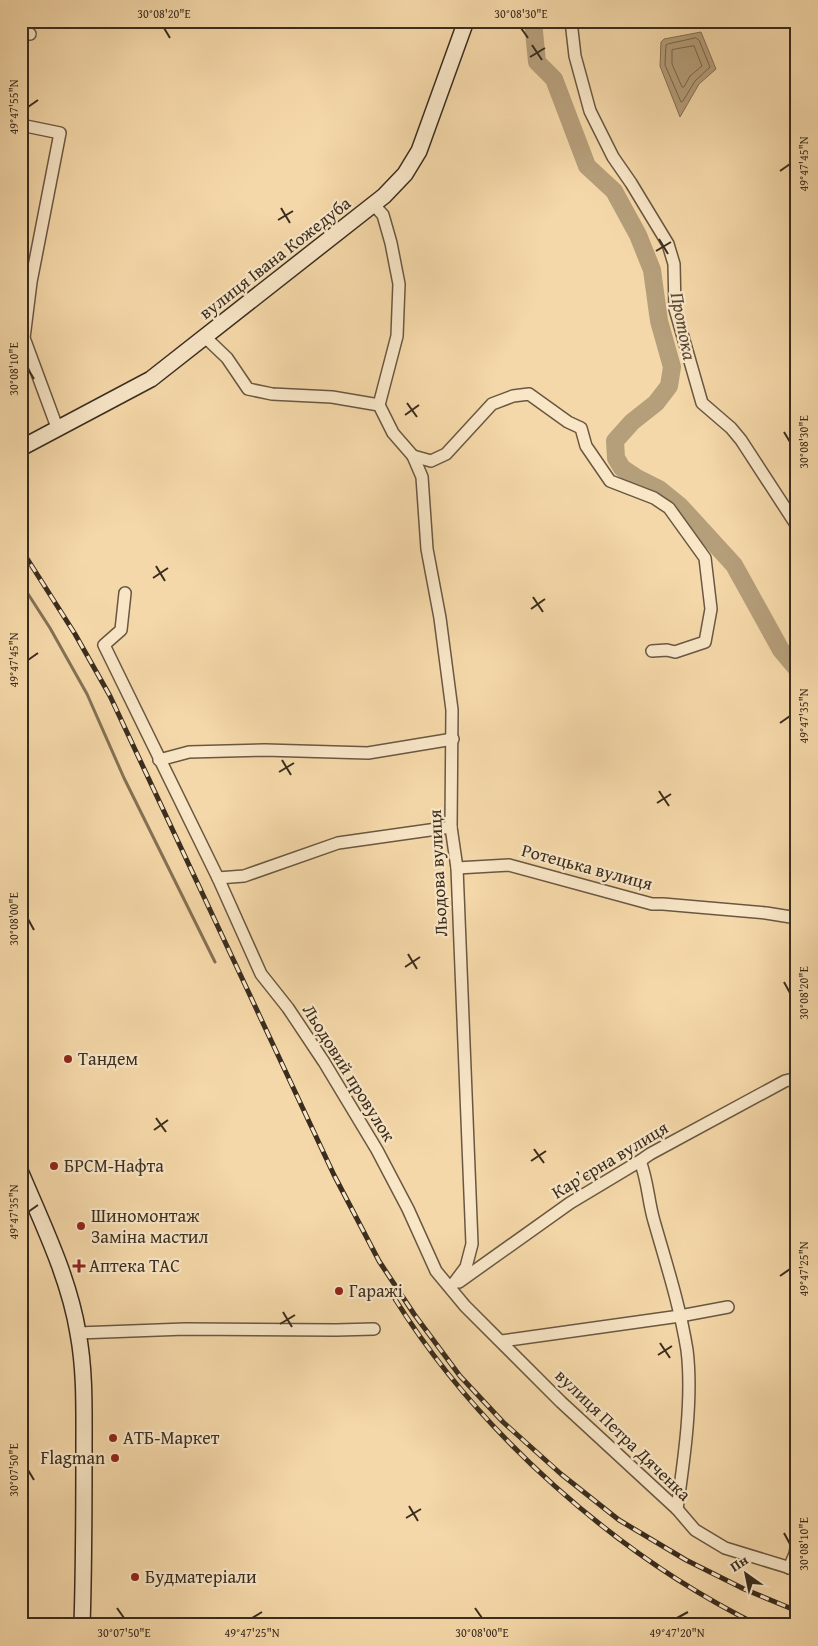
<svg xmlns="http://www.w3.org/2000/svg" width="818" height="1646" font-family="'Gentium Book Plus',serif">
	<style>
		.water { fill: #b59e7a; stroke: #847155 }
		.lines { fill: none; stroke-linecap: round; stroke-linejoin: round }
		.shore { stroke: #78664c; stroke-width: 1 }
		.stream { stroke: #847155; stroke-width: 3 }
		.river { stroke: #b59e7a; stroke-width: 18 }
		.street-casing { stroke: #695841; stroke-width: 14 }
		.secondary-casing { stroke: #3a2d1e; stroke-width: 18 }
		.street { stroke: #f8e6c7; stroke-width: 11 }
		.secondary { stroke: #f8e6c7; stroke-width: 15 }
		.rail-casing { stroke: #3a2d1e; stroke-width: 5 }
		.rail { stroke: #f8e6c7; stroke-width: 3; stroke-dasharray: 9; stroke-linecap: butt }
		.ticks { fill: none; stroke: #3a2d1e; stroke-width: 2 }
		.poi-dot { fill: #8f2418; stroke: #f8e6c7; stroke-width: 2 }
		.labels { text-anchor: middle; stroke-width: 4.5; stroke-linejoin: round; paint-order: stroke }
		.street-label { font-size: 18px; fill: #3a2d1e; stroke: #f8e6c7 }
		.poi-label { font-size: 18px; fill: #3a2d1e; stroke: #f8e6c7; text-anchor: start }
		.water-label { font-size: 19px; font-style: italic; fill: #594935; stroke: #f8e6c7 }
		.neatline { fill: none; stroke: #3a2d1e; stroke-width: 2 }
		.ticks-label { font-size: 12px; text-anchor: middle; fill: #3a2d1e }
	</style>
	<rect width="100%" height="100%" fill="#f5d8a9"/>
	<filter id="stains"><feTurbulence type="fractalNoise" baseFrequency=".004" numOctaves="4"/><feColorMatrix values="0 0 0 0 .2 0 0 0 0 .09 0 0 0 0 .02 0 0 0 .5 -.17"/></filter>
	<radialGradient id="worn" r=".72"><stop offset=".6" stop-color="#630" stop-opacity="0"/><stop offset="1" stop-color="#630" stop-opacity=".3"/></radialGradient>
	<polygon class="water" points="701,32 716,69 699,84 680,117 660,66 661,42 664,39"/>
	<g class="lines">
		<g class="shore">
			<polygon points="696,38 699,40 710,67 695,81 683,101 681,102 665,65 666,45 668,44"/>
			<polygon points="694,46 702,66 690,76 684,87 682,87 672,64 672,50"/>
		</g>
		<polyline class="stream" points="21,583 50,628 87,694 124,778 215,962"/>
		<polyline class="river" points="533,21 537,62 554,79 587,166 614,191 638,235 652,270 659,321 672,367 669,386 656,403 632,422 615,441 616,458 622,468 637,478 659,489 680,506 734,565 781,650 797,669"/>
		<defs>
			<g id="street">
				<polyline points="571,21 575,56 590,111 613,157 631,183 668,244 674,264 675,309 702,403 731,428 741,440 797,526"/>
				<polyline points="21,31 30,34"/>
				<polyline points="21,125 60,133 31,282 24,338 58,430"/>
				<polyline points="374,205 383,215 391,243 399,284 397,336 379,405"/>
				<polyline points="205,337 227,358 248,389 272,394 332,397 379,405 393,433 413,456 422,477 427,549 440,618 452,710 451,827 457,868 472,1244 466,1267 451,1287"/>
				<polyline points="413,456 431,461 446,454 492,404 513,396 529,394 568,422 581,428 586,446 610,481 654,498 669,508 705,558 711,609 705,642 675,652 667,650 652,651"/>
				<polyline points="125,593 121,630 104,645 218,878 261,974 288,1008 324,1062 377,1150 408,1209 436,1271 465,1306 561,1402 677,1509 695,1530 725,1548 797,1570"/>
				<polyline points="159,760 189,752 265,750 368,753 453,739"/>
				<polyline points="457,868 509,865 652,904 663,904 766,913 797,918"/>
				<polyline points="218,878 244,876 338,843 451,827"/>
				<path d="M640,1161C648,1181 648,1201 654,1221C666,1263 680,1306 687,1350C693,1398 684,1460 677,1509"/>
				<polyline points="459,1282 570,1203 640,1161 650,1154 785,1081 797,1078"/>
				<polyline points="78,1333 185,1329 336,1330 374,1329"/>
				<polyline points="502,1341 680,1316 728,1307"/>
				<polyline points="797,1501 797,1530"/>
				<polyline points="789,1568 795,1554 797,1543"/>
			</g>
			<g id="secondary">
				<polyline points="21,448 151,379 384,196 405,174 419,151 466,21"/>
				<path d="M21,1173C43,1225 69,1278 78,1333C85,1370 84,1409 84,1447C84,1506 84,1565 82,1625"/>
			</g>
		</defs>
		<use href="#street" class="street-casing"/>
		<use href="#secondary" class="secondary-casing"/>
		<use href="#street" class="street"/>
		<use href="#secondary" class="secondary"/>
		<defs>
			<g id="rail">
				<polyline points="21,549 75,634 110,696 334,1175 379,1261 414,1314 460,1376 503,1422 561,1474 619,1520 686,1560 744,1589 797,1611"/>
				<path d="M395,1299C479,1433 616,1555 758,1625"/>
			</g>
		</defs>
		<use href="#rail" class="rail-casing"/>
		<use href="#rail" class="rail"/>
	</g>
	<path class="ticks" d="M164,28L170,38M521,28L528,38M532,45L542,60M530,57L545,48M28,107L38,100M780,171L790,164M281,208L290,223M278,220L293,211M659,239L668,254M656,251L671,242M28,369L34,379M407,403L417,417M405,415L419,405M784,432L790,442M156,566L165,581M153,578L168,568M533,597L543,612M531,609L545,599M28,660L38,653M780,723L790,716M282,760L291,775M279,772L294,763M659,791L669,806M657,803L671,794M28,919L34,930M408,954L417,969M405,967L420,957M784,982L790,993M156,1118L166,1132M154,1130L168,1120M534,1149L544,1163M531,1161L546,1151M28,1212L38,1205M780,1276L790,1269M283,1312L292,1327M280,1324L295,1315M660,1343L670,1358M658,1355L672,1346M28,1470L34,1480M409,1506L418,1521M406,1518L421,1509M784,1533L790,1544M117,1608L124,1618M475,1608L482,1618M252,1618L262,1612M677,1618L688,1612"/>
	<g class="poi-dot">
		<circle cx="68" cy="1059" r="5"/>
		<circle cx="54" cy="1166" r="5"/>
		<circle cx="81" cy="1226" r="5"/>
		<path d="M76.5 1258.5h5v5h5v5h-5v5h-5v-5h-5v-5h5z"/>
		<circle cx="339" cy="1291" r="5"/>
		<circle cx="113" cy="1438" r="5"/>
		<circle cx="115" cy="1458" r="5"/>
		<circle cx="135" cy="1577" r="5"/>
	</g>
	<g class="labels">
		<g class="street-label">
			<text transform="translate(275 258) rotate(-38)" y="6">вулиця Івана Кожедуба</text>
			<text transform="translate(587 867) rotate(15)" y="6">Ротецька вулиця</text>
			<text transform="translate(438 873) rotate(-93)" y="6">Льодова вулиця</text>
			<text transform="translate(349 1073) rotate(58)" y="6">Льодовий провулок</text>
			<text transform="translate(610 1160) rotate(-31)" y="6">Карʼєрна вулиця</text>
			<text transform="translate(623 1435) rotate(44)" y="6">вулиця Петра Дяченка</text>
		</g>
		<g class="poi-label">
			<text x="78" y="1065">Тандем</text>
			<text x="64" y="1172">БРСМ-Нафта</text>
			<text x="91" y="1222">Шиномонтаж<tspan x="91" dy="21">Заміна мастил</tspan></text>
			<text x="89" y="1272">Аптека ТАС</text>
			<text x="349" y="1297">Гаражі</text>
			<text x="123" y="1444">АТБ-Маркет</text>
			<text x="105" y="1464" text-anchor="end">Flagman</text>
			<text x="145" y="1583">Будматеріали</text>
		</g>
		<g class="water-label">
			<text transform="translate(684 326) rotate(79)" y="7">Протока</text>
		</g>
	</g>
	<rect width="818" height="1646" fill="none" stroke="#f5d8a9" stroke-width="55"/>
	<g transform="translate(746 1574) rotate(327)" stroke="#f8e6c7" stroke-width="4" paint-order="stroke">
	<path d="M0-4L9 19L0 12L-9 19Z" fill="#3a2d1e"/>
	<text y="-8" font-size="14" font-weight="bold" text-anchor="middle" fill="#3a2d1e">Пн</text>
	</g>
	<rect x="28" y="28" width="762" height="1590" class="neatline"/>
	<g class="ticks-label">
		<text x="164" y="18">30°08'20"E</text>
		<text x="521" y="18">30°08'30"E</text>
		<text transform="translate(14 107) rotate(-90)" y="4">49°47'55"N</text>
		<text transform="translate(804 164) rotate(-90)" y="4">49°47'45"N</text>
		<text transform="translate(14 369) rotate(-90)" y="4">30°08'10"E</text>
		<text transform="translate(804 442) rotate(-90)" y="4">30°08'30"E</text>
		<text transform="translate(14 660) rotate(-90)" y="4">49°47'45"N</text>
		<text transform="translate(804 716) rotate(-90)" y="4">49°47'35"N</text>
		<text transform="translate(14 919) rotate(-90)" y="4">30°08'00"E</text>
		<text transform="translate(804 993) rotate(-90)" y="4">30°08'20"E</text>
		<text transform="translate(14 1212) rotate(-90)" y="4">49°47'35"N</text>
		<text transform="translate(804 1269) rotate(-90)" y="4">49°47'25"N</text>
		<text transform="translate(14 1470) rotate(-90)" y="4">30°07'50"E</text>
		<text transform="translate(804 1544) rotate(-90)" y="4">30°08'10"E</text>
		<text x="124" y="1637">30°07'50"E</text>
		<text x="252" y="1637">49°47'25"N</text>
		<text x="482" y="1637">30°08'00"E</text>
		<text x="677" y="1637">49°47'20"N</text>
	</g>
	<rect width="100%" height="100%" filter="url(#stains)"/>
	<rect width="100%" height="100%" fill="url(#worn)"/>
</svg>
